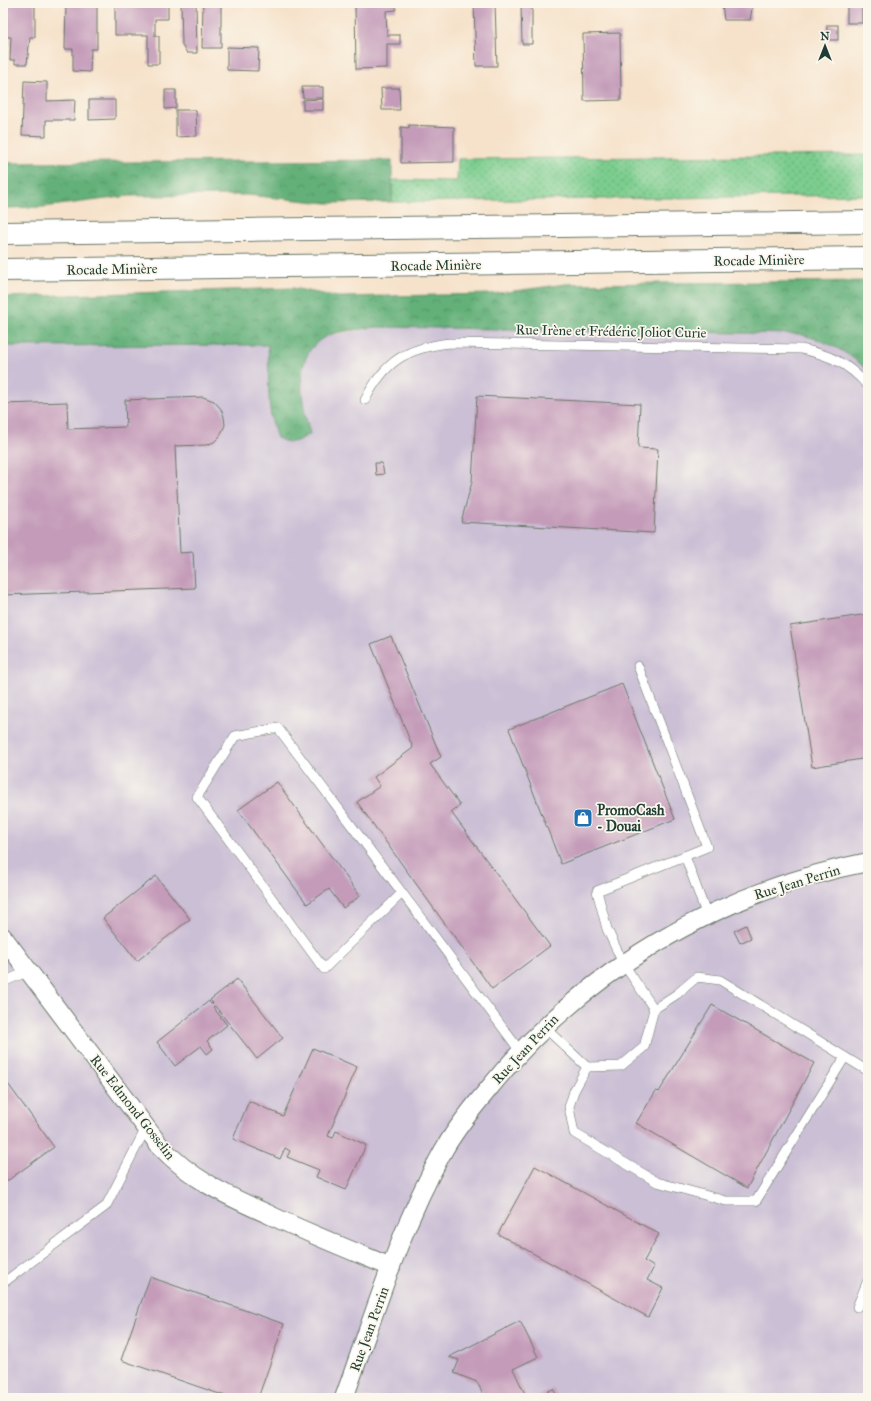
<svg xmlns="http://www.w3.org/2000/svg" width="871" height="1401" font-family="'IM FELL Great Primer',serif">
	<style>
		.industrial { fill: #cbbfd5 }
		.grass { fill: url(#grass-dots); stroke: #4d8561 }
		.forest { fill: url(#forest-crowns); stroke: #427656 }
		.building { fill: #c49cba }
		.lines { fill: none; stroke-linecap: round; stroke-linejoin: round }
		.lane-casing { stroke: #6a7768; stroke-width: 10 }
		.street-casing { stroke: #6a7768; stroke-width: 20 }
		.highway-casing { stroke: #6a7768; stroke-width: 24 }
		.lane { stroke: #fff; stroke-width: 9 }
		.street { stroke: #fff; stroke-width: 18 }
		.highway { stroke: #fff; stroke-width: 22 }
		.labels { text-anchor: middle; stroke-width: 3.5; stroke-linejoin: round; paint-order: stroke }
		.street-label { font-size: 14px; fill: #1f3d34; stroke: #fbf7ec }
		.poi-label { font-size: 14px; font-weight: bold; fill: #1f3d34; stroke: #fbf7ec; text-anchor: start }
	</style>
	<defs>
		<pattern id="grass-dots" width="8" height="8" patternUnits="userSpaceOnUse"><rect width="8" height="8" fill="#7bcd8e"/><path d="M2 2h.1M6 6h.1" fill="none" stroke="#64a875" stroke-width="1.8" stroke-linecap="round"/></pattern>
		<pattern id="forest-crowns" width="20" height="18" patternUnits="userSpaceOnUse"><rect width="20" height="18" fill="#64b079"/><path d="M2 6a3 3 0 1 1 6 0M12 15a3 3 0 1 1 6 0" fill="none" stroke="#529064"/></pattern>
	</defs>
	<rect width="100%" height="100%" fill="#fbf7ec"/>
	<filter id="ink" filterUnits="userSpaceOnUse"><feTurbulence type="fractalNoise" baseFrequency=".025" numOctaves="2"/><feDisplacementMap in="SourceGraphic" scale="8" xChannelSelector="R" yChannelSelector="G"/><feConvolveMatrix kernelMatrix="1 2 1 2 8 2 1 2 1" color-interpolation-filters="sRGB"/></filter>
	<filter id="wash" filterUnits="userSpaceOnUse"><feTurbulence type="fractalNoise" baseFrequency=".012" numOctaves="4" result="noise"/><feDisplacementMap in="SourceGraphic" scale="16" xChannelSelector="R" yChannelSelector="G"/><feGaussianBlur stdDeviation="0.9" result="paint"/><feColorMatrix in="noise" values="0 0 0 0 0 0 0 0 0 0 0 0 0 0 0 0 0 1.4 0 .05"/><feComposite in="paint" operator="in"/></filter>
	<g filter="url(#wash)">
		<rect width="100%" height="100%" fill="#f6e2ca"/>
		<polygon class="industrial" points="376,327 799,334 868,331 868,1398 3,1398 3,346 268,345 327,336"/>
		<polygon class="grass" points="868,155 868,195 392,202 392,180 457,181 458,159"/>
		<g class="forest">
			<polygon points="392,160 392,202 327,203 247,195 130,196 43,207 3,208 3,163"/>
			<path d="M868,281V371C848,351 826,341 799,334L376,327C363,329 338,331 327,336C290,353 302,404 310,434C297,442 291,445 277,438C265,408 270,376 268,345L3,346V297L293,288L338,297L492,294L566,284Z"/>
		</g>
		<g id="blocks">
			<g class="building">
				<polygon points="5,3 35,3 35,37 30,37 27,64 15,64 15,60 10,60 11,37 5,37"/>
				<polygon points="66,3 97,3 97,49 91,49 90,72 73,71 73,49 65,49"/>
				<polygon points="115,3 168,3 168,19 155,19 155,36 159,36 159,64 148,64 148,35 115,35"/>
				<polygon points="181,3 196,3 197,53 187,53 182,45"/>
				<polygon points="203,3 226,3 226,5 221,5 221,48 202,48"/>
				<polygon points="355,3 396,3 396,10 386,11 387,35 400,35 400,44 387,44 387,68 356,69"/>
				<polygon points="474,3 495,3 497,66 476,66"/>
				<polygon points="722,3 753,3 750,20 724,20"/>
				<rect x="847" y="3" width="15" height="20"/>
				<polygon points="521,5 532,5 532,44 522,44"/>
				<rect x="827" y="25" width="11" height="15"/>
				<polygon points="620,33 621,100 584,101 583,34"/>
				<polygon points="227,47 259,48 258,71 227,70"/>
				<polygon points="24,81 47,82 47,101 75,100 74,120 46,120 46,136 22,135"/>
				<polygon points="302,87 323,87 323,98 303,98"/>
				<polygon points="381,88 399,88 400,110 382,110"/>
				<polygon points="165,90 176,90 176,108 165,109"/>
				<polygon points="323,99 323,110 303,110 303,100"/>
				<polygon points="89,100 115,100 115,119 89,120"/>
				<polygon points="176,110 196,110 197,136 176,137"/>
				<polygon points="409,125 454,127 454,162 401,163 401,127 409,128"/>
				<polygon points="477,396 640,404 638,448 658,449 654,533 461,522 472,482"/>
				<polygon points="203,397 214,401 221,409 224,417 225,425 220,436 214,442 206,445 175,446 180,553 193,552 195,588 3,595 3,404 67,402 68,429 126,427 125,400"/>
				<polygon points="375,463 382,463 384,474 376,475"/>
				<polygon points="868,614 868,758 812,767 790,626"/>
				<polygon points="391,636 441,757 430,764 460,805 451,812 550,946 492,989 357,802 380,786 374,777 413,748 371,644"/>
				<polygon points="622,684 675,819 561,864 509,729"/>
				<polygon points="277,782 360,896 343,908 329,889 307,904 238,810"/>
				<polygon points="156,876 190,919 137,961 103,918"/>
				<polygon points="746,925 751,938 740,943 734,931"/>
				<polygon points="237,979 283,1038 257,1059 215,1006 213,1007 227,1025 207,1041 213,1049 207,1054 201,1046 175,1066 157,1042 209,1001 211,1004 213,1003 210,1000"/>
				<polygon points="712,1005 814,1063 747,1188 636,1123 656,1091 659,1092"/>
				<polygon points="313,1048 357,1067 328,1136 333,1138 336,1131 366,1145 346,1190 316,1177 319,1170 287,1157 290,1151 285,1148 280,1159 233,1139 249,1101 283,1116"/>
				<polygon points="3,1077 54,1147 3,1184"/>
				<polygon points="535,1166 659,1234 644,1261 654,1267 647,1280 663,1288 648,1317 498,1234"/>
				<polygon points="150,1277 284,1324 258,1398 231,1398 121,1360"/>
				<polygon points="520,1321 538,1357 513,1369 527,1398 485,1398 477,1382 454,1373 459,1360 449,1357"/>
				<polygon points="553,1389 558,1398 534,1398"/>
			</g>
		</g>
	</g>
	<g filter="url(#ink)">
		<use href="#blocks" fill-opacity="0" stroke="#6a7768" stroke-width="1"/>
		<g class="lines">
			<defs>
				<g id="lane">
					<path d="M365,400C385,361 406,348 450,343L801,349C830,355 848,363 868,386"/>
					<polyline points="685,856 707,916"/>
					<path d="M402,893L324,969L197,797L235,736L278,728C359,835 440,943 520,1051"/>
					<polyline points="3,982 29,971"/>
					<polyline points="544,1027 587,1067 574,1091 569,1107 574,1133 657,1182 726,1201 756,1201 845,1057 720,980 697,977 677,994 654,1009"/>
					<polyline points="845,1057 868,1071"/>
					<polyline points="587,1067 621,1066 644,1047 654,1009 623,963 607,929 597,891 707,847 638,666"/>
					<polyline points="3,1283 106,1206 146,1128"/>
					<polyline points="857,1307 868,1280"/>
				</g>
				<g id="street">
					<path d="M3,937L160,1146C193,1181 228,1196 270,1215C310,1234 350,1250 391,1267"/>
					<path d="M344,1398C374,1316 399,1230 442,1153C454,1131 470,1111 486,1092C581,972 718,891 868,862"/>
				</g>
				<g id="highway">
					<polyline points="3,233 868,222"/>
					<polyline points="3,270 868,258"/>
				</g>
			</defs>
			<use href="#lane" class="lane-casing"/>
			<use href="#street" class="street-casing"/>
			<use href="#highway" class="highway-casing"/>
			<use href="#lane" class="lane"/>
			<use href="#street" class="street"/>
			<use href="#highway" class="highway"/>
		</g>
	</g>
	<defs>
		<symbol id="shop-square" viewBox="-11 -11 22 22"><rect x="-9" y="-9" width="18" height="18" rx="4" fill="#1f6fb2" stroke="#fbf7ec"/><path d="M-5-2.5h2.3a2.7 3.5 0 0 1 5.4 0H5L5.5 6h-11ZM-1.5-2.5h3a1.5 2.3 0 0 0-3 0Z" fill="#fff"/></symbol>
	</defs>
	<g fill-rule="evenodd">
		<use href="#shop-square" x="572" y="807" width="22" height="22"/>
	</g>
	<g class="labels">
		<g class="street-label">
			<text transform="translate(759 260) rotate(-1)" y="5">Rocade Minière</text>
			<text transform="translate(436 265) rotate(-1)" y="5">Rocade Minière</text>
			<text transform="translate(112 269) rotate(-1)" y="5">Rocade Minière</text>
			<text transform="translate(611 331) rotate(1)" y="5">Rue Irène et Frédéric Joliot Curie</text>
			<text transform="translate(797 882) rotate(-17)" y="5">Rue Jean Perrin</text>
			<text transform="translate(525 1049) rotate(-47)" y="5">Rue Jean Perrin</text>
			<text transform="translate(133 1107) rotate(52)" y="5">Rue Edmond Gosselin</text>
			<text transform="translate(369 1329) rotate(-70)" y="5">Rue Jean Perrin</text>
		</g>
		<g class="poi-label">
			<text x="597" y="815">PromoCash<tspan x="597" dy="16">- Douai</tspan></text>
		</g>
	</g>
	<rect width="871" height="1401" fill="none" stroke="#fbf7ec" stroke-width="16"/>
	<g transform="translate(825 46)" stroke="#fbf7ec" stroke-width="3" paint-order="stroke">
	<path d="M0-3L7 15L0 10L-7 15Z" fill="#1f3d34"/>
	<text y="-6" font-size="11" font-weight="bold" text-anchor="middle" fill="#1f3d34">N</text>
	</g>
</svg>
